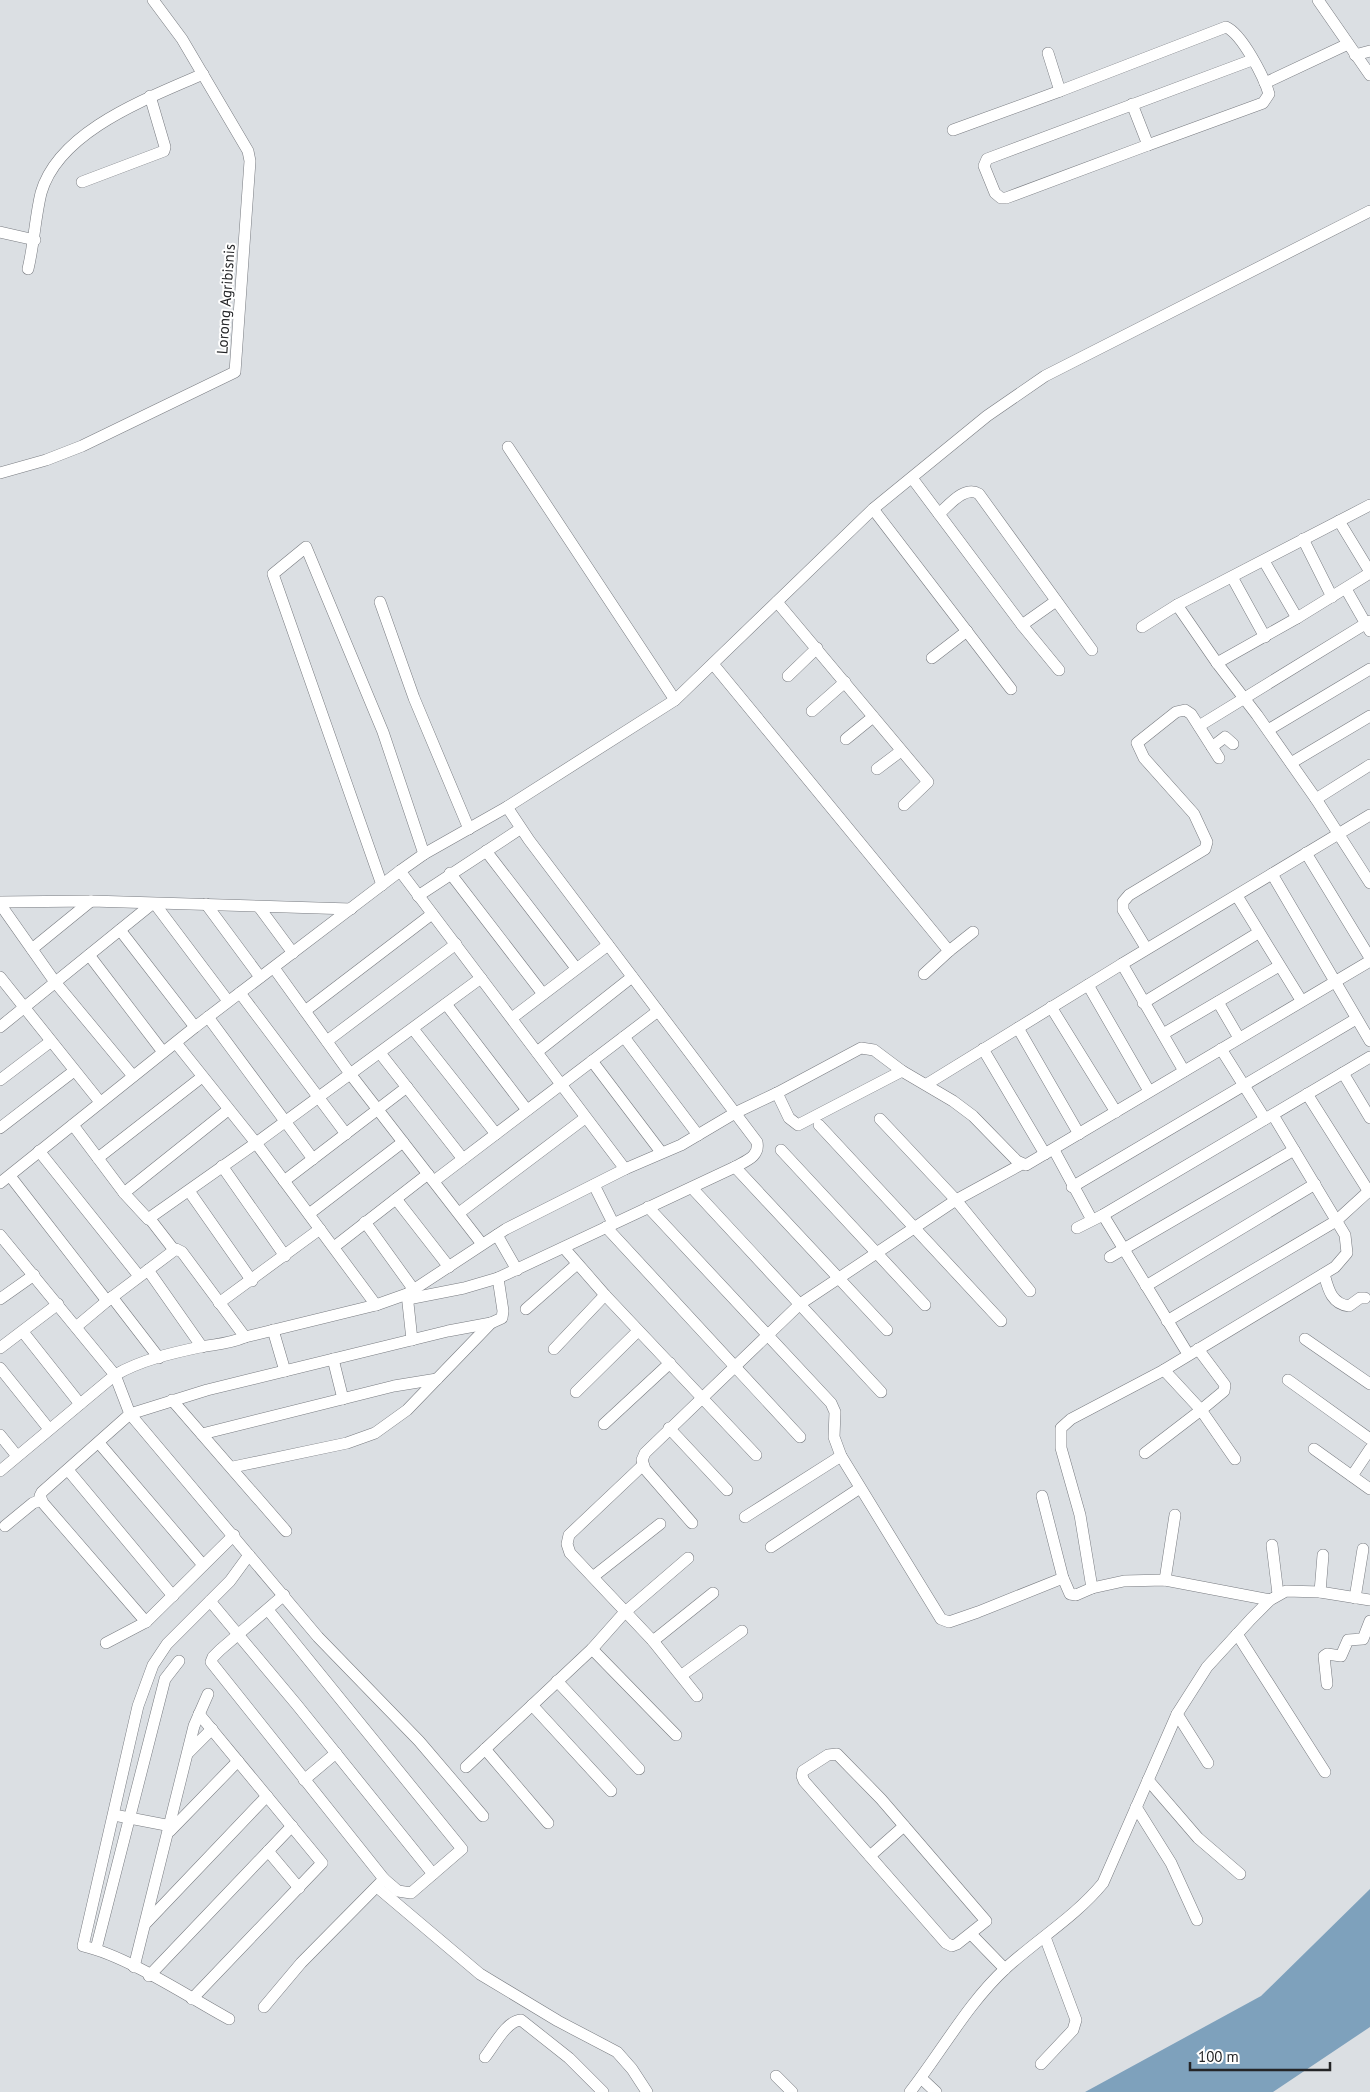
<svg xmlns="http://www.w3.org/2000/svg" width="1370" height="2092" font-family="'PT Sans',sans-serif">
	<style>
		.water { fill: #7ea1bc }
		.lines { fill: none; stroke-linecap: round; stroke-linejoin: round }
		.minor-casing { stroke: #787b80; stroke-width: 12 }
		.minor { stroke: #fff; stroke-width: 11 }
		.labels { text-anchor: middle; stroke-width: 4; stroke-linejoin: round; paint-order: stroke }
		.street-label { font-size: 15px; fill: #242527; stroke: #fff }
	</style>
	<rect width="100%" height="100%" fill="#dbdfe3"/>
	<polygon class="water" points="1370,1889 1370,2027 1273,2092 1085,2092 1261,1996"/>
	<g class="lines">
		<defs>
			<g id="minor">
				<polyline points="1318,0 1370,75"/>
				<path d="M1048,53L1060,91L1226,27C1242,34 1264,77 1269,94L1263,103L1148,145L1132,104"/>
				<polyline points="1355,55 1370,51"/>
				<polyline points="1265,83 1348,44"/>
				<polyline points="953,130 1060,91"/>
				<polyline points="1148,145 1006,198 1001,198 995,193 984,166 987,159 1252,60"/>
				<polyline points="82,182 164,151 165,147 150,96"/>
				<polyline points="0,232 35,240"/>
				<path d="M28,269C34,244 35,218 41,193C59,130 149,98 203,74"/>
				<polyline points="508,447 675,700"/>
				<polyline points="0,473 46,460 82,446 235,372 250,161 248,151 182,39 153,0"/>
				<polyline points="912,478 1022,625 1059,670"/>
				<polyline points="873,509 1011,689"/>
				<path d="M939,514C949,505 965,485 979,494L1092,650"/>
				<polyline points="1339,521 1370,572"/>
				<polyline points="1303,539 1332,597"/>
				<polyline points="1264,561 1297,618"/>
				<polyline points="1232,577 1265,637"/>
				<polyline points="1346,589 1370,631"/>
				<polyline points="380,602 414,698 469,829"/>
				<polyline points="777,602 928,782 904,805"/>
				<polyline points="1177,605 1217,663 1257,715 1316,799 1370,883"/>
				<polyline points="1022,625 1056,601"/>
				<polyline points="1142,627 1177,605 1370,505"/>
				<polyline points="932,658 967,631"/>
				<polyline points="1217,663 1297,618 1370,573"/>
				<polyline points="713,664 949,951 924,974"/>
				<polyline points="788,676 817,648"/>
				<polyline points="812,711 845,682"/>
				<polyline points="1199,726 1370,621"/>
				<polyline points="1268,730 1370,669"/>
				<polyline points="846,739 873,717"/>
				<polyline points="1212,747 1225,737 1233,744"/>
				<polyline points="1291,763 1370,716"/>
				<polyline points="877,769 901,751"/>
				<polyline points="1316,799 1370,765"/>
				<polyline points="486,851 576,968"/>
				<polyline points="1306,853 1370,958"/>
				<polyline points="400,871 625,1169"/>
				<polyline points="450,873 543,994"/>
				<polyline points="1272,874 1370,1041"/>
				<polyline points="382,885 273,574 306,547 383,732 424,854"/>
				<polyline points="418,896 520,829"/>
				<polyline points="1237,896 1301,1000"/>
				<polyline points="0,902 91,901 351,909"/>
				<polyline points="0,904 55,982 133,1076"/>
				<polyline points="155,904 228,1001"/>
				<polyline points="206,904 260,977"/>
				<polyline points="259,907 293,953"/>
				<polyline points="120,930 195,1027"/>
				<polyline points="1146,948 1123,910 1123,902 1129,895 1205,849 1207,842 1194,814 1144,758 1137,743 1176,712 1185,710 1191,714 1219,758"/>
				<polyline points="32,949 91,901"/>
				<polyline points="949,951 973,932"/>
				<polyline points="89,955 163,1052"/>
				<polyline points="274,968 351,1075 482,1244"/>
				<polyline points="0,977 100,1102"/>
				<polyline points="1088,985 1149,1091"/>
				<polyline points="240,993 346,1134"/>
				<polyline points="1218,1002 1239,1038"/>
				<polyline points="1143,1003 1258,933"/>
				<polyline points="446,1004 527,1110"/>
				<polyline points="1051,1007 1116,1112"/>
				<polyline points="305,1011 432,914"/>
				<polyline points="208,1017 313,1159"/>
				<polyline points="512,1018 608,945"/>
				<polyline points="0,1027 152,904"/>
				<polyline points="1018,1028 1079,1134"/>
				<polyline points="413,1029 496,1134"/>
				<polyline points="1163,1034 1279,966"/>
				<polyline points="624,1037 698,1135"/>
				<polyline points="327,1041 456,944"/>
				<polyline points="176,1043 256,1143 481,978"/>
				<polyline points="983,1049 1045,1154"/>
				<polyline points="1221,1049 1265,1119"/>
				<polyline points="537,1052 632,977"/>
				<polyline points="380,1053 463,1159"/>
				<polyline points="592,1061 661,1152"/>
				<polyline points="1184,1071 1122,964 1370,815"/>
				<polyline points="1343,1073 1370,1118"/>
				<polyline points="0,1080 50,1042"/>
				<polyline points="927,1084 1122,964"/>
				<polyline points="777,1093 789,1118 798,1125 902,1071"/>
				<polyline points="1307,1094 1369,1192"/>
				<polyline points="880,1119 956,1200 1030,1291"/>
				<polyline points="73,1125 124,1193 148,1219 256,1143 376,1305"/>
				<polyline points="819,1125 1001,1321"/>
				<polyline points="0,1128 74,1071"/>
				<polyline points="781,1150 925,1305"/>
				<polyline points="1054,1150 1092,1220"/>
				<polyline points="39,1151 139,1276"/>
				<polyline points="98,1158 202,1077"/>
				<polyline points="222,1166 285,1256"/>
				<polyline points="735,1167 887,1330"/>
				<polyline points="10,1176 107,1301"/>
				<polyline points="284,1181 407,1087"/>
				<polyline points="434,1181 658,1011"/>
				<polyline points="0,1183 195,1027 400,871 424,854 507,807 675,700 873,509 987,416 1045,376 1370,211"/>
				<polyline points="594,1185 613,1223"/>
				<polyline points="1072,1187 1356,1019"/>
				<polyline points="692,1188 881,1392"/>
				<polyline points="189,1191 252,1281"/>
				<polyline points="124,1193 228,1110"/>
				<polyline points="396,1199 449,1267"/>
				<polyline points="648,1207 831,1403 835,1412 834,1437 841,1456 941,1619 949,1622 978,1612 1063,1578"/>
				<polyline points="459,1213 585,1118"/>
				<polyline points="309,1214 403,1142"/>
				<polyline points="1103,1215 1188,1354"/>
				<polyline points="150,1219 174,1250"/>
				<polyline points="365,1222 414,1290"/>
				<polyline points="606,1227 800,1437"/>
				<polyline points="1077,1228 1103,1215 1370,1057"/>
				<polyline points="0,1235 115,1375 0,1471"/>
				<polyline points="497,1235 517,1270"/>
				<polyline points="334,1247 428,1174"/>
				<polyline points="564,1248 605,1295 756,1455"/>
				<polyline points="1110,1257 1294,1150"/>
				<polyline points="148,1270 202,1347"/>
				<path d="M1324,1274C1328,1288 1331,1304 1349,1306L1360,1298H1365"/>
				<polyline points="1146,1286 1315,1184"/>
				<polyline points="407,1294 412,1340"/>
				<polyline points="112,1297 159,1358"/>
				<polyline points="0,1299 34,1275"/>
				<path d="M408,1299L464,1288L498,1278L735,1167C745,1161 760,1157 757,1142L529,840L507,807"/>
				<polyline points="219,1303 320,1229"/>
				<polyline points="526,1309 577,1264"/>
				<polyline points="1167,1321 1336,1221 1370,1190"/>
				<polyline points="76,1327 107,1301 176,1249 182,1252 245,1337"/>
				<polyline points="273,1330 285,1371"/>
				<polyline points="23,1332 80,1404"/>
				<polyline points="1305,1339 1370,1384"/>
				<polyline points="0,1348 58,1304"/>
				<polyline points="554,1349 605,1295"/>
				<polyline points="1198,1349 1225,1385 1224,1391 1201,1410 1235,1459"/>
				<polyline points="333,1359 343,1399"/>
				<polyline points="0,1368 49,1429"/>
				<polyline points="1288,1380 1370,1439"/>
				<polyline points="576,1392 638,1331"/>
				<polyline points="172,1400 286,1531"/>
				<polyline points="604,1424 670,1363"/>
				<polyline points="669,1428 727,1490"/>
				<polyline points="202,1434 394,1386 437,1379"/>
				<polyline points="0,1435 17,1456"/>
				<polyline points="99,1443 203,1565"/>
				<polyline points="1314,1449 1370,1489"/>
				<polyline points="1145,1453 1201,1410 1164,1370 1335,1267 1347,1253 1345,1235 1273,1115"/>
				<polyline points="643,1465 569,1535 567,1544 570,1553 653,1641 713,1593"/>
				<polyline points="233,1467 347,1443 375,1433 407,1410 491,1323 502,1318 503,1311 498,1278"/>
				<polyline points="68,1470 173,1596"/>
				<polyline points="1352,1476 1370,1449"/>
				<polyline points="1042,1496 1063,1578 1070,1594 1076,1595 1092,1588 1124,1581 1165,1580 1270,1600"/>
				<polyline points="745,1517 841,1456"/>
				<polyline points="692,1523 645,1469 642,1460 645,1453 800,1304 956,1200 1022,1164"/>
				<polyline points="5,1526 33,1503 41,1500"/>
				<polyline points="1272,1545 1278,1594"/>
				<polyline points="771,1547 860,1488"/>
				<polyline points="594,1576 660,1524"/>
				<polyline points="1165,1580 1175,1515"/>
				<polyline points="1092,1588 1080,1515 1061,1448 1061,1428 1071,1419 1164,1370"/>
				<polyline points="1320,1592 1323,1555"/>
				<polyline points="1355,1598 1363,1549"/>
				<polyline points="210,1601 297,1705 433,1874"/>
				<polyline points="268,1610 462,1849 411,1893 398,1891 384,1879"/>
				<polyline points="146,1622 43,1503 40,1496 42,1492 130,1414 207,1390 448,1331 491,1323"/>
				<polyline points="1237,1634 1325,1772"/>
				<polyline points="653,1641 697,1696"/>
				<polyline points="106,1643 146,1622 234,1535"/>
				<polyline points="592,1649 676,1735"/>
				<polyline points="682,1675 742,1631"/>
				<polyline points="557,1681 639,1769"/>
				<polyline points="1327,1684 1324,1656 1327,1654 1341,1656 1348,1640 1363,1639 1370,1621"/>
				<polyline points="532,1705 611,1791"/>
				<polyline points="1177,1714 1208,1763"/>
				<polyline points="485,1749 548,1823"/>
				<polyline points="188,1753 212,1729"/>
				<polygon points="837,1754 881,1799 986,1921 957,1944 952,1946 946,1943 804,1781 802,1776 803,1771 828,1755"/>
				<polyline points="466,1767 592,1649 624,1613 688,1558"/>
				<polyline points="304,1780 336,1753"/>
				<polyline points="1148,1780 1198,1838 1240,1874"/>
				<polyline points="1136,1807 1171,1863 1197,1920"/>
				<polyline points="114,1815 171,1826"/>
				<path d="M483,1816L419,1741L318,1637L130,1414L115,1375C141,1360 172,1353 200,1347C217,1344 229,1344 245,1337L376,1305L407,1294L506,1229L625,1169L681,1145L735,1113L777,1093L861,1048L874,1050L902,1071L953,1101L973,1116L1017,1161L1026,1165L1370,961"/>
				<polyline points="170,1831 238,1761"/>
				<polyline points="268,1851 299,1888"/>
				<polyline points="870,1856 904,1826"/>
				<polyline points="377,1887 480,1974 558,2021 617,2052 632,2069 647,2092"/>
				<polyline points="146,1923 267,1796"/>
				<polyline points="971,1934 1005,1969"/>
				<polyline points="96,1949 165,1679 179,1661"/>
				<polyline points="134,1967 194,1726 208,1694"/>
				<polyline points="149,1976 292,1826"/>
				<polyline points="192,1999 322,1863 199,1714"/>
				<polyline points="264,2007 301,1963 384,1879 211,1662 213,1657 220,1650 284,1595"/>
				<path d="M229,2019C187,1996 127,1956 83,1946L138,1706L153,1665L167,1644L230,1581L249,1555"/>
				<path d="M485,2057C494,2046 506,2021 521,2020L569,2058L603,2092"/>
				<polyline points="1041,2064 1073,2030 1076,2020 1045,1937"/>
				<polyline points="776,2076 792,2092"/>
				<polyline points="921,2078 936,2092"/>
				<path d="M910,2092C942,2051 968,2003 1006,1968C1038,1939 1076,1916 1103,1883L1177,1714L1207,1667L1251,1619L1270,1600L1286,1591L1320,1592L1370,1600"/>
			</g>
		</defs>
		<use href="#minor" class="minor-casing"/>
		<use href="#minor" class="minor"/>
	</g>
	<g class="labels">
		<g class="street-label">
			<text transform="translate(226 299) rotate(-86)" y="5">Lorong Agribisnis</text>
		</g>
	</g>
	<path d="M1190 2062v8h140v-8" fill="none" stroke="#242527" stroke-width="2.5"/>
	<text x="1198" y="2062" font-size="15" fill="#242527" stroke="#ffffff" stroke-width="4" paint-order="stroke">100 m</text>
</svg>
